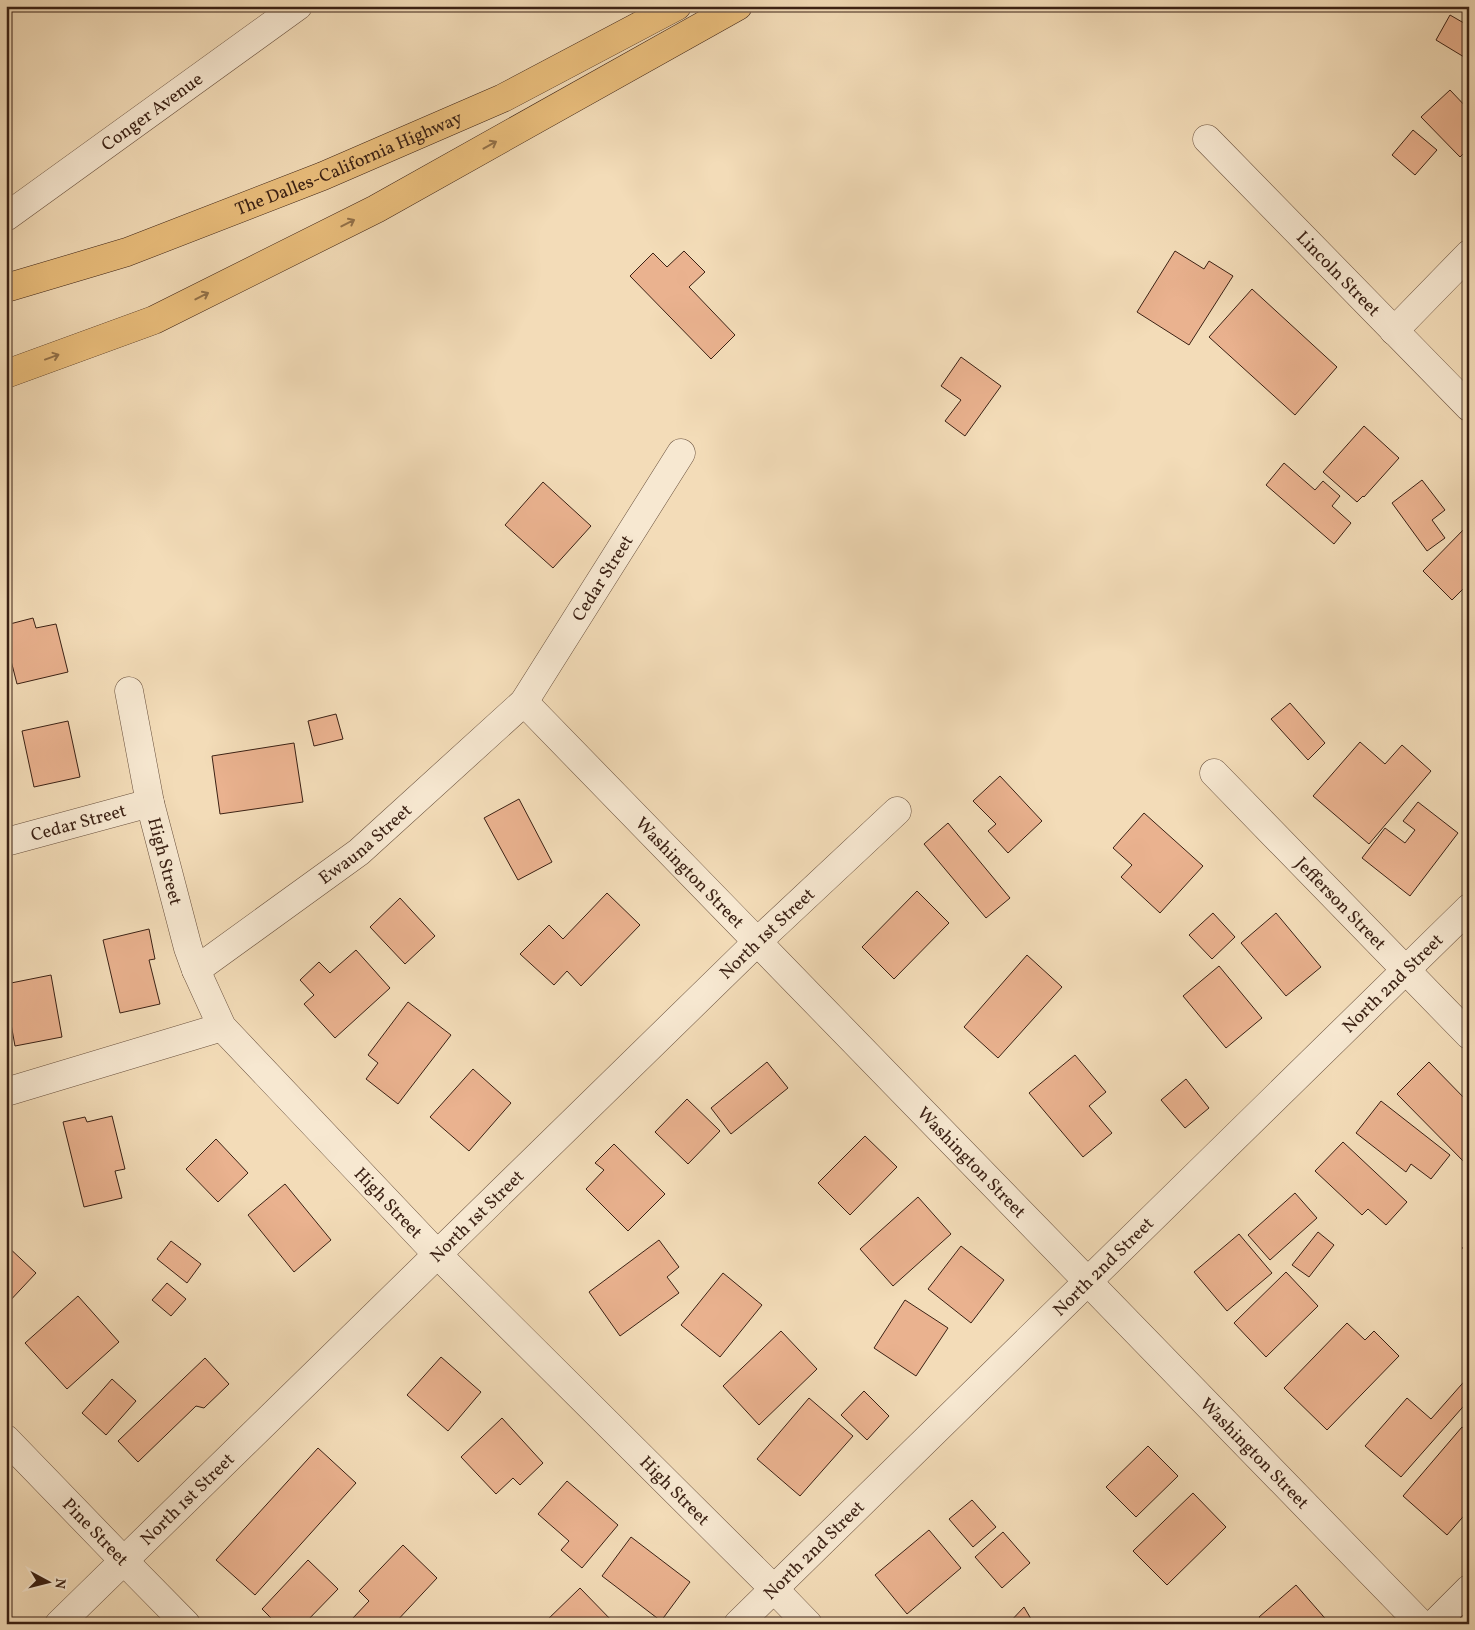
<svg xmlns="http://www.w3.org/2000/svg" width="1475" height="1630" font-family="Vollkorn,serif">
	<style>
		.building { fill: #eab28f; stroke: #3b2114 }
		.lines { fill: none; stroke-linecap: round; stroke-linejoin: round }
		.street-casing { stroke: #69503d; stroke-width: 29 }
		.secondary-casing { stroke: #3b2114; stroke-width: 29 }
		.highway-casing { stroke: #3b2114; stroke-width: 29 }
		.street { stroke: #f7e8d1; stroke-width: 28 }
		.secondary { stroke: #f7e8d1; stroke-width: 28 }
		.highway { stroke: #eabe7c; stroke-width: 28 }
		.oneway { stroke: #927048 }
		.labels { text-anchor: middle; stroke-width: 4; stroke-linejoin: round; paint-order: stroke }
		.street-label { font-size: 18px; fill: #3b2114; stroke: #f7e8d1 }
	</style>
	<rect width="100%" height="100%" fill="#f3dcb8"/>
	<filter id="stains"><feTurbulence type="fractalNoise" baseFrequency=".004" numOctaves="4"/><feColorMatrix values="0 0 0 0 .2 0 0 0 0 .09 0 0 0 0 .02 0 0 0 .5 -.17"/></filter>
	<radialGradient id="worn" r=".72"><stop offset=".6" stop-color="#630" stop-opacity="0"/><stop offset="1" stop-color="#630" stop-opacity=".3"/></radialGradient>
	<g class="building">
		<polygon points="1450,15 1469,26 1469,60 1436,40"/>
		<polygon points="1450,90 1469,110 1469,148 1460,157 1421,117"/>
		<polygon points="1413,130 1437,150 1415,175 1392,155"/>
		<polygon points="684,251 705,272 689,287 735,335 711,359 630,276 653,253 667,267"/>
		<polygon points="1175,251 1204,269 1209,261 1233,276 1189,345 1137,312"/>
		<polygon points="1252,289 1337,367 1295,415 1209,337"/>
		<polygon points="961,357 1001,386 965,436 945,421 961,400 941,386"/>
		<polygon points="1364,426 1399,458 1364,497 1363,496 1357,502 1323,472"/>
		<polygon points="1284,463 1315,490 1323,481 1340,496 1332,506 1351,523 1334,544 1266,485"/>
		<polygon points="1422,480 1445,510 1432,520 1445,538 1427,551 1392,503"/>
		<polygon points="543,482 591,526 553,568 505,525"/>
		<polygon points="1466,527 1469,530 1469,583 1452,600 1423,571"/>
		<polygon points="33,618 36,628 56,624 68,672 17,684 6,641 6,625"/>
		<polygon points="1290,703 1325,743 1308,760 1271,719"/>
		<polygon points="336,714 343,739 314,746 308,721"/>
		<polygon points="68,721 80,777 34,787 22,731"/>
		<polygon points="1360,742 1385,764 1402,745 1431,771 1369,844 1313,796"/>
		<polygon points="294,743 303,802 220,814 212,756"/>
		<polygon points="1000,776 1042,821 1008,853 988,831 996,824 973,801"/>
		<polygon points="519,799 552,862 518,880 484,818"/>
		<polygon points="1418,802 1458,833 1410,896 1362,858 1385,828 1405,843 1415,830 1403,821"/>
		<polygon points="1144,813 1203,866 1160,913 1121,877 1132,865 1113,848"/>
		<polygon points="948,823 1010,898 986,918 924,844"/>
		<polygon points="917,891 949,923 894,979 862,947"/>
		<polygon points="607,893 640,925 581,986 567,971 554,985 520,954 549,925 563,939"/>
		<polygon points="400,898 435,936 405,964 370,927"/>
		<polygon points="1213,913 1235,937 1212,959 1189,935"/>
		<polygon points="1276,913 1321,967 1286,996 1241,943"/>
		<polygon points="149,929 155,959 149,960 160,1004 120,1013 103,940"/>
		<polygon points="356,950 390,988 335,1038 304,1004 314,995 300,980 319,962 330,973"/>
		<polygon points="1027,955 1062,987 998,1058 964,1027"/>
		<polygon points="1219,966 1262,1018 1226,1048 1183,996"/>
		<polygon points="51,975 62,1037 15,1046 6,996 6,984"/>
		<polygon points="408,1002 451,1035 398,1104 366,1079 378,1063 368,1055"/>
		<polygon points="1075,1055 1106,1092 1089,1106 1112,1133 1083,1157 1029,1093"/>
		<polygon points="767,1062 788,1088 731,1134 711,1108"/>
		<polygon points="1429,1062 1469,1103 1469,1167 1397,1094"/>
		<polygon points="473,1069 511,1103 469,1151 430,1117"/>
		<polygon points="1186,1079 1209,1108 1185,1128 1161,1100"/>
		<polygon points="687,1099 720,1131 688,1164 655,1132"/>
		<polygon points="1381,1101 1450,1155 1431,1179 1411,1164 1406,1172 1356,1133"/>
		<polygon points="112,1116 125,1169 115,1171 122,1198 84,1207 63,1122 85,1117 87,1122"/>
		<polygon points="865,1136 897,1167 850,1215 818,1183"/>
		<polygon points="216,1139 248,1173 218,1202 186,1169"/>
		<polygon points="1343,1142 1407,1202 1386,1225 1368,1209 1362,1215 1315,1171"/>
		<polygon points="614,1144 665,1194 628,1231 586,1189 604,1170 595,1163"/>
		<polygon points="285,1184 331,1240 294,1272 248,1215"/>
		<polygon points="1295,1193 1317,1218 1270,1260 1248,1235"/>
		<polygon points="918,1197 951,1234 893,1286 860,1249"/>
		<polygon points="1318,1232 1334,1245 1309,1277 1292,1265"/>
		<polygon points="1239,1234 1272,1273 1227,1311 1194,1272"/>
		<polygon points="659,1240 679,1267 667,1277 679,1293 620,1336 589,1292"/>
		<polygon points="171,1241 201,1264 187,1283 157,1259"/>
		<polygon points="1469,1241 1469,1254 1462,1248"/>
		<polygon points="6,1245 36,1273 6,1305"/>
		<polygon points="961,1246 1004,1280 971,1323 928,1289"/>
		<polygon points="1286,1272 1318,1306 1266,1357 1234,1323"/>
		<polygon points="723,1273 762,1305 720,1357 681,1325"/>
		<polygon points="167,1283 186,1299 171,1316 152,1300"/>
		<polygon points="78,1296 119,1342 67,1389 25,1343"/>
		<polygon points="905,1300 948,1328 916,1376 874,1348"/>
		<polygon points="1347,1323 1365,1340 1374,1331 1399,1356 1327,1430 1284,1388"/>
		<polygon points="781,1331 817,1369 759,1425 723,1386"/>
		<polygon points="441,1357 481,1392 448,1431 407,1395"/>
		<polygon points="205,1358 229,1384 204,1408 196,1406 138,1462 118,1441"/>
		<polygon points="1469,1376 1469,1400 1401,1477 1365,1446 1407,1398 1431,1419"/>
		<polygon points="112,1379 136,1401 106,1435 82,1413"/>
		<polygon points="864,1391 889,1416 867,1440 841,1415"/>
		<polygon points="809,1398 853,1436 800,1496 757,1459"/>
		<polygon points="502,1418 543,1463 520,1485 513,1478 496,1494 461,1457"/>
		<polygon points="1462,1427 1469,1432 1469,1510 1447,1535 1403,1496"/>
		<polygon points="1148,1446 1178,1476 1136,1517 1106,1487"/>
		<polygon points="318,1448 356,1483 255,1595 216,1560"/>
		<polygon points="567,1481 618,1525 582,1568 561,1550 569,1541 538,1514"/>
		<polygon points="1193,1493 1226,1527 1167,1585 1133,1551"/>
		<polygon points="972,1500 996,1527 973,1547 949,1519"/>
		<polygon points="929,1530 961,1568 907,1614 875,1575"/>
		<polygon points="1003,1532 1030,1563 1002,1588 975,1557"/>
		<polygon points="631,1537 690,1582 661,1621 602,1576"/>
		<polygon points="403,1545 437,1578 394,1624 357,1624 352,1619 369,1601 359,1591"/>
		<polygon points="308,1560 338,1589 304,1624 277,1624 262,1609"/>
		<polygon points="1296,1585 1330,1624 1265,1624 1259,1617"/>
		<polygon points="580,1588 615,1624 545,1624 544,1623"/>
		<polygon points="1024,1607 1034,1624 1008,1624"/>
	</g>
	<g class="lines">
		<defs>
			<g id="street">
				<path id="s1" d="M1207,139L1469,407"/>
				<path id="s2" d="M6,217L298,6"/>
				<polyline points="1394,331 1469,254"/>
				<path id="s3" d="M129,691L150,803L188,948L196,970L222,1027L438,1255L774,1589L808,1624"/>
				<path id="s4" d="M524,702L1421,1624"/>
				<path id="s5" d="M1214,773L1469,1035"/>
				<path id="s6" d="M6,842L150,803"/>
				<path id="s7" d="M196,970L359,852L524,702L681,453"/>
				<polyline points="6,1092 222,1027"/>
				<path id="s8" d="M6,1439L124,1561L186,1624"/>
				<path id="s9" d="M59,1624L757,942L897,811"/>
				<path id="s10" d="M738,1624L1469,908"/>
			</g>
			<polyline id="secondary" points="1434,1624 1469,1589"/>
			<g id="highway">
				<path id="s11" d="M6,288L127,252L323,176L503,98L677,6"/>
				<polyline points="6,374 154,320 376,209 738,6"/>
			</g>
		</defs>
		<use href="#street" class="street-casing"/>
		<use href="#secondary" class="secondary-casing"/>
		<use href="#highway" class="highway-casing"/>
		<use href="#street" class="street"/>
		<use href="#secondary" class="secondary"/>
		<use href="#highway" class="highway"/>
	</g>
	<defs><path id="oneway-shaft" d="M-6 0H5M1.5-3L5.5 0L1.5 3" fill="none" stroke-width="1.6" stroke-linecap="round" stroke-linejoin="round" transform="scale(1.25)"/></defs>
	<g class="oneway">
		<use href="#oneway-shaft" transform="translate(490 145) rotate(-29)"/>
		<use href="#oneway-shaft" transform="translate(348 223) rotate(-27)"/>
		<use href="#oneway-shaft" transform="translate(202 296) rotate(-27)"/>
		<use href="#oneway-shaft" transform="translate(52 357) rotate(-20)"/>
	</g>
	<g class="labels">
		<g class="street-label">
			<text dy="6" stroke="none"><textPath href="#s2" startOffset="180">Conger Avenue</textPath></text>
			<text dy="6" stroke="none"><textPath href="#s11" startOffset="365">The Dalles-California Highway</textPath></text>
			<text dy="6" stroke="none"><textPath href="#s1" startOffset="188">Lincoln Street</textPath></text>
			<text dy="6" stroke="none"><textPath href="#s7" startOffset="571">Cedar Street</textPath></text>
			<text dy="6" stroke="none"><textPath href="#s6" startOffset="75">Cedar Street</textPath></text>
			<text dy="6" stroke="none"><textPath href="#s7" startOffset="211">Ewauna Street</textPath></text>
			<text dy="6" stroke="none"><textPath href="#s3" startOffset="174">High Street</textPath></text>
			<text dy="6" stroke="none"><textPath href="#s4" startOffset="238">Washington Street</textPath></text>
			<text dy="6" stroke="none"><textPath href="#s5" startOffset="182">Jefferson Street</textPath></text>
			<text dy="6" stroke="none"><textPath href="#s9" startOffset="989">North 1st Street</textPath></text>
			<text dy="6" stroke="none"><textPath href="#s10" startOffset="916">North 2nd Street</textPath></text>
			<text dy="6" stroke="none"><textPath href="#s4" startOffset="642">Washington Street</textPath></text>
			<text dy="6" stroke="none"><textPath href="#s3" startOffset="592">High Street</textPath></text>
			<text dy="6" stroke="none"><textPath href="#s9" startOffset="584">North 1st Street</textPath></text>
			<text dy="6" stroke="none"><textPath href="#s10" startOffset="511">North 2nd Street</textPath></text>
			<text dy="6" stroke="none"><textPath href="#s4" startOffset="1048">Washington Street</textPath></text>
			<text dy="6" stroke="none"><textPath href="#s3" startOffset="998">High Street</textPath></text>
			<text dy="6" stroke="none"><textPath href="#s9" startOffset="179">North 1st Street</textPath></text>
			<text dy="6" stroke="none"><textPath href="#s8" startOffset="129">Pine Street</textPath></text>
			<text dy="6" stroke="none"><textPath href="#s10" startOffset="106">North 2nd Street</textPath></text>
		</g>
	</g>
	<rect width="1475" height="1630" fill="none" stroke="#f3dcb8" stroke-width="25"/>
	<rect x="8" y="8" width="1460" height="1615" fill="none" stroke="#3b2114" stroke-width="2.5"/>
	<rect x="12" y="12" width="1450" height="1605" fill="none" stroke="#3b2114"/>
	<g transform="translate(48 1582) rotate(97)" stroke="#f7e8d1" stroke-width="4" paint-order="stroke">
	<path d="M0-4L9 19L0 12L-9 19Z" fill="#3b2114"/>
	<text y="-8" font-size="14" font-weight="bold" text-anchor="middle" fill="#3b2114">N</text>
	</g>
	<rect width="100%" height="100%" filter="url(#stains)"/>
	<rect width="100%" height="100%" fill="url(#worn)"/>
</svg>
